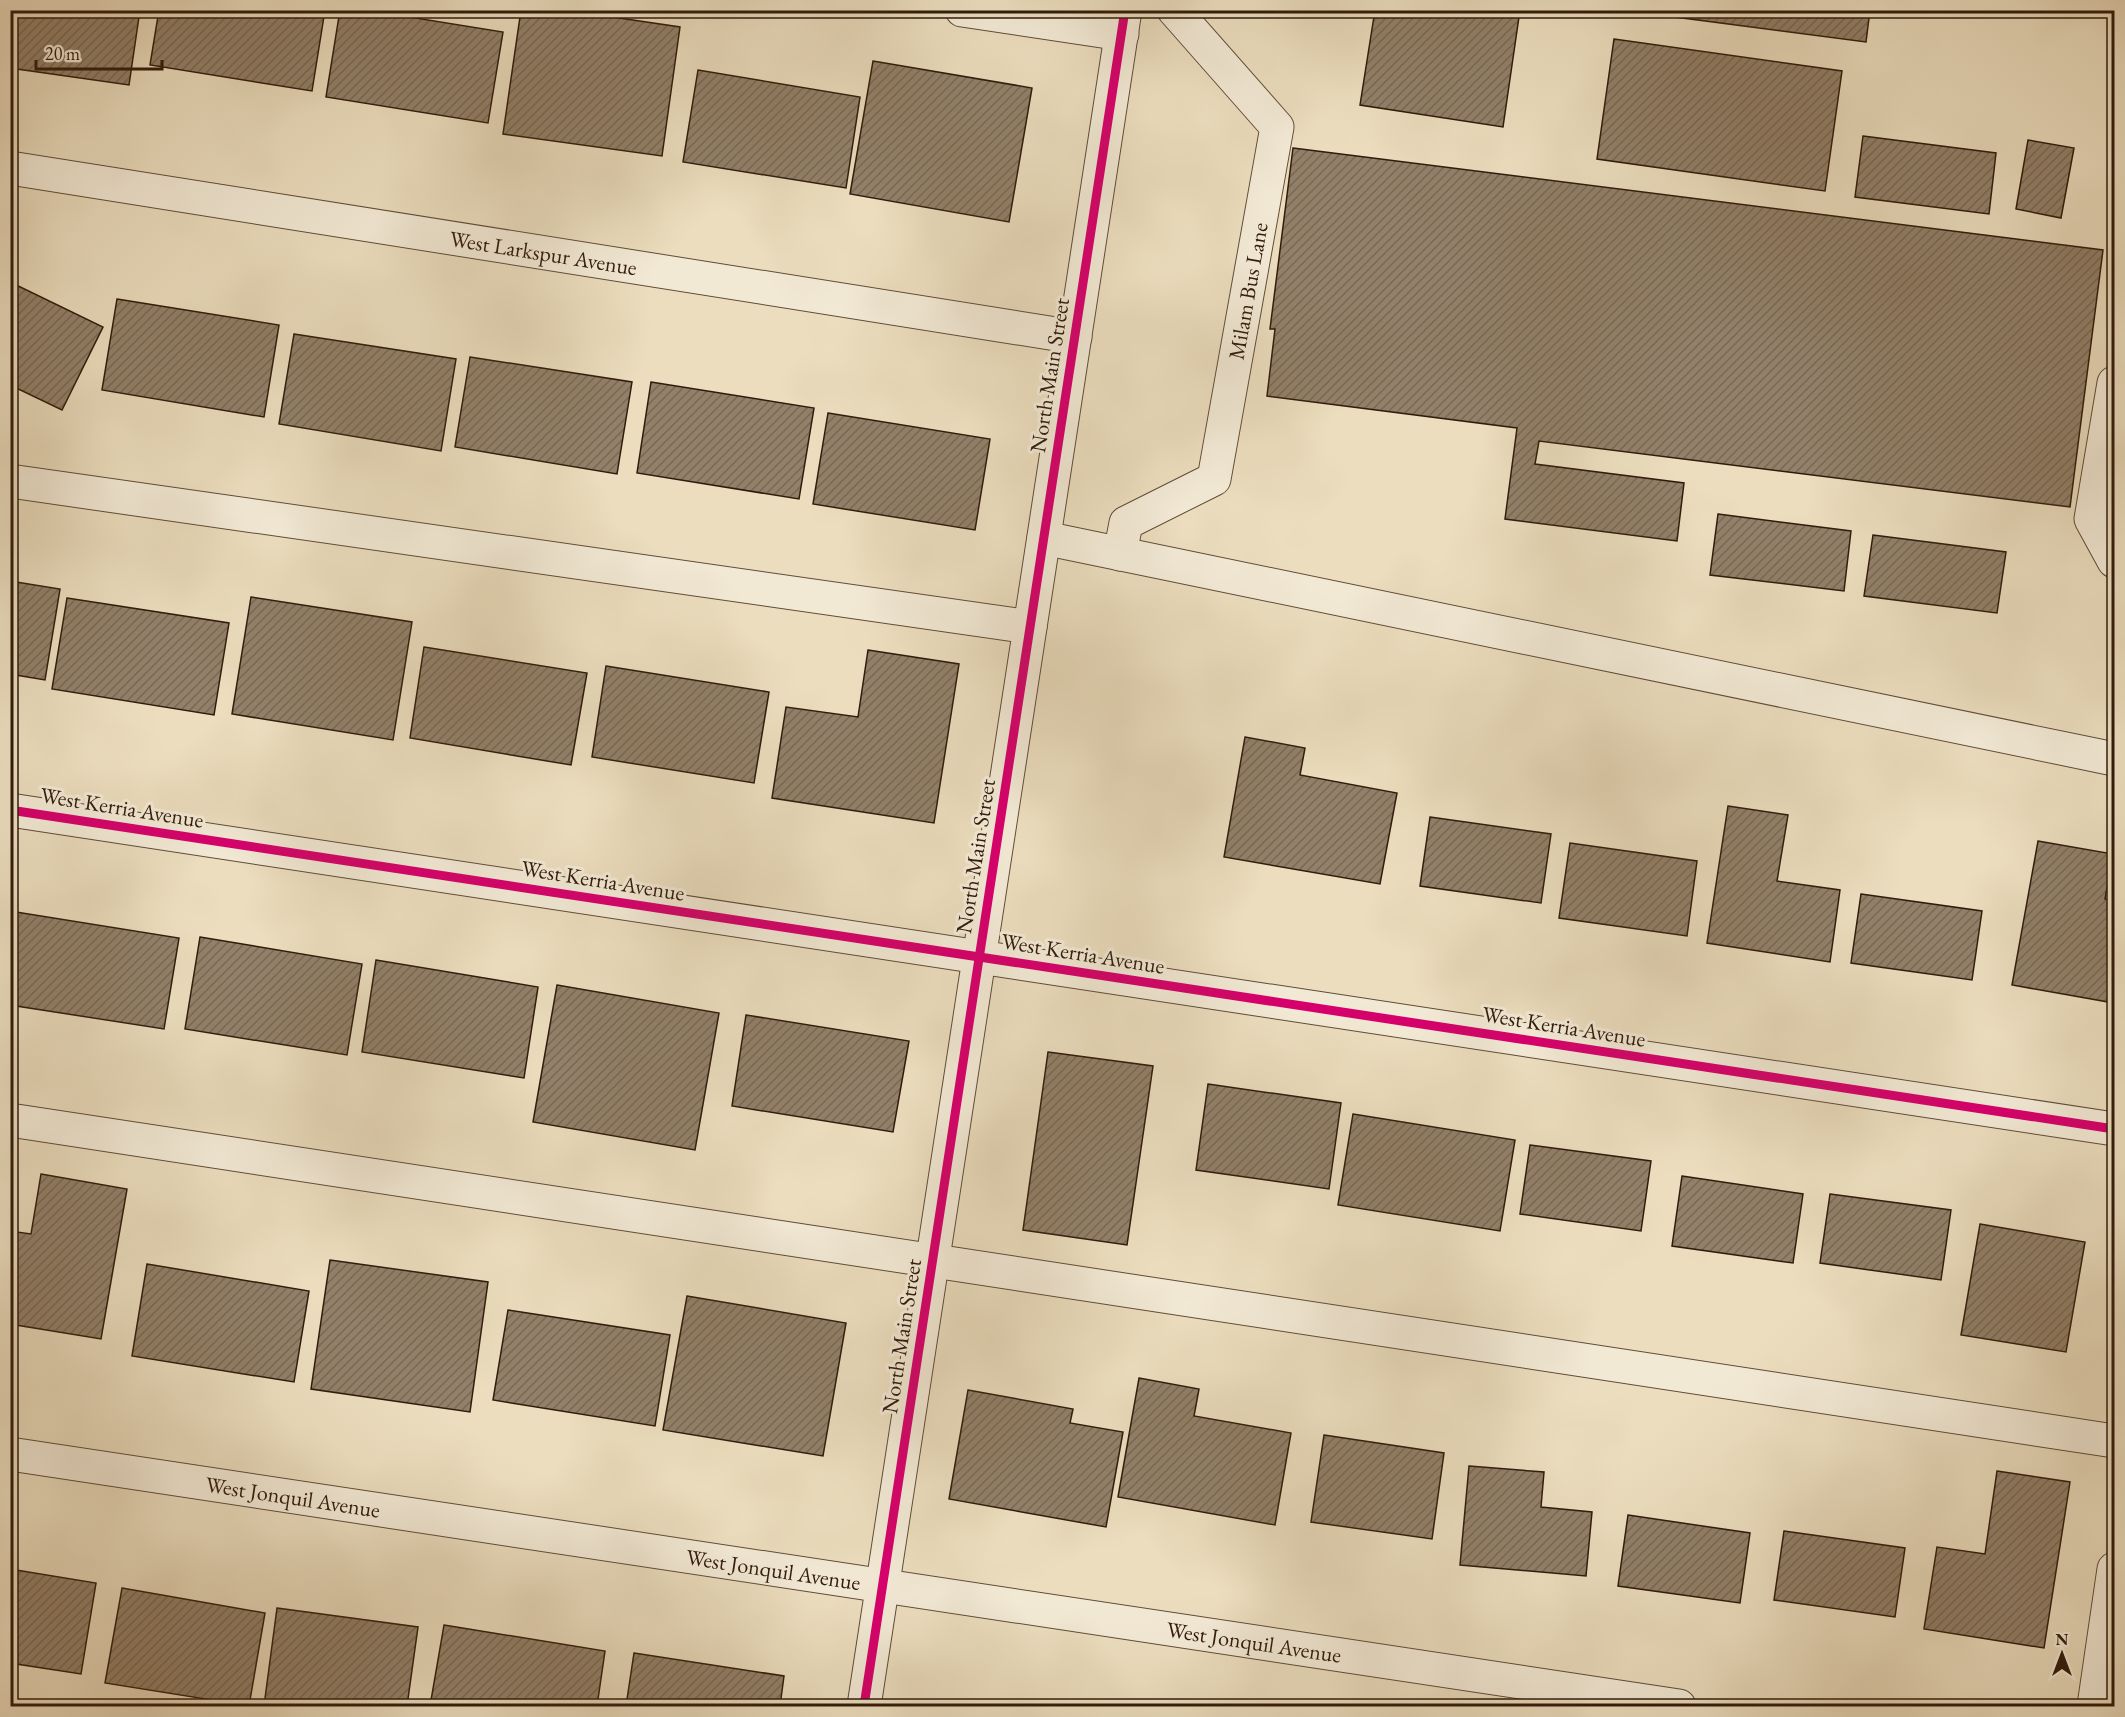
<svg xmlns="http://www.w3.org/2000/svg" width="2125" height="1717" font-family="'EB Garamond',serif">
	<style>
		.building { fill: url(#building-hatch); stroke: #311b0c; stroke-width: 1.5 }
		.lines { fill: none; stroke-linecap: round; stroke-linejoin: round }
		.minor-casing { stroke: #604c38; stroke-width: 35 }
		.minor { stroke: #f2e9d5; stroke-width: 33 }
		.cycleway-casing { stroke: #f2e9d5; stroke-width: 13 }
		.cycleway { stroke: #d6006c; stroke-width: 9 }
		.labels { text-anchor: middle; stroke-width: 6; stroke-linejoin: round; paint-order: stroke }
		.street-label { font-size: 22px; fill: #311b0c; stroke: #f2e9d5 }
	</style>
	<defs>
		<pattern id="building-hatch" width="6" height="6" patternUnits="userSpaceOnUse" patternTransform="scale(1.5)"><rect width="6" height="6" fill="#928069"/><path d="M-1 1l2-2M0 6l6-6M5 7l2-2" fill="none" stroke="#786855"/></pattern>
	</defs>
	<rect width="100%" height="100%" fill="#ebddbe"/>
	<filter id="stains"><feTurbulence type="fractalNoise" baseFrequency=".00333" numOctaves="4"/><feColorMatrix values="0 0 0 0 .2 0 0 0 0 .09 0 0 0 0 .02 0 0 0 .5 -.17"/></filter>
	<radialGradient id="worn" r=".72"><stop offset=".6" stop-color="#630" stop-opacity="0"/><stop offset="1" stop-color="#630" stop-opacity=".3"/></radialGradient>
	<g class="building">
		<polygon points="10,10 140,10 129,85 10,68"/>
		<polygon points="159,10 325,10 312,91 150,65"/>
		<polygon points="340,10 366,10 503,32 488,123 326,97"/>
		<polygon points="521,10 565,10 680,27 662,156 503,134"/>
		<polygon points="1375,10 1520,10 1503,127 1360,105"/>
		<polygon points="1676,10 1870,10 1866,42 1675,17"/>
		<polygon points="1614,39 1842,71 1825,191 1597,159"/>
		<polygon points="873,61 1032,88 1009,222 850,194"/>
		<polygon points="698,70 860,97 846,188 683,162"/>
		<polygon points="1863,136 1996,153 1989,214 1855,197"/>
		<polygon points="2028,140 2074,148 2061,218 2016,209"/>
		<polygon points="1293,148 2103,250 2070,507 1539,441 1535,464 1684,483 1677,541 1505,519 1517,428 1267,396 1275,329 1270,329"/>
		<polygon points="10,282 103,327 62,410 10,385"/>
		<polygon points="117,299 279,325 264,417 102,390"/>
		<polygon points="294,334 456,359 441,451 279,424"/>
		<polygon points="470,357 632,382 617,474 455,447"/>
		<polygon points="651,382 814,408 799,499 637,473"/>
		<polygon points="828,413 990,439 975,530 813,504"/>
		<polygon points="1718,514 1851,531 1844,591 1710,575"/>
		<polygon points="1873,535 2006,552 1997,613 1864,596"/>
		<polygon points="10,581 60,589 45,680 10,674"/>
		<polygon points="251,597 412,622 393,740 232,714"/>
		<polygon points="67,598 229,623 214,715 52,689"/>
		<polygon points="424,647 587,673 571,765 410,738"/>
		<polygon points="868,650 959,664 934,823 772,798 786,707 858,717"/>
		<polygon points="606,666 769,692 754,783 592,757"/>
		<polygon points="1245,737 1305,748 1300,775 1397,793 1380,884 1224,857"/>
		<polygon points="1728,806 1788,815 1777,881 1840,890 1830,962 1707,943"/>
		<polygon points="1430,817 1551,834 1541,903 1420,886"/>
		<polygon points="2038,841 2113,854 2105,899 2114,901 2114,1003 2012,985"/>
		<polygon points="1570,843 1697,861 1687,936 1559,918"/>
		<polygon points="1861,894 1982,911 1972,980 1851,963"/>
		<polygon points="16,912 179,938 164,1029 10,1005 10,949"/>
		<polygon points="200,937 362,964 347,1055 185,1029"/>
		<polygon points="376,960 538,987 524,1078 362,1052"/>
		<polygon points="557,985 719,1013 695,1150 533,1122"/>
		<polygon points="746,1015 909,1041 893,1132 732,1106"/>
		<polygon points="1048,1052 1153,1066 1127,1245 1023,1230"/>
		<polygon points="1208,1084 1341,1103 1329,1189 1196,1170"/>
		<polygon points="1353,1114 1515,1140 1500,1231 1338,1205"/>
		<polygon points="1530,1145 1651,1161 1641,1231 1520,1214"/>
		<polygon points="41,1174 127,1189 101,1339 10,1324 10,1231 31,1234"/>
		<polygon points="1682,1176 1803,1194 1793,1263 1672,1246"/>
		<polygon points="1830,1194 1951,1210 1941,1280 1820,1263"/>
		<polygon points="1980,1224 2085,1242 2066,1352 1961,1335"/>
		<polygon points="330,1260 488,1282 470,1412 311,1389"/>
		<polygon points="147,1264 309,1291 294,1382 132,1356"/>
		<polygon points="687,1296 846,1323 823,1456 663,1430"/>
		<polygon points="508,1310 670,1335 655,1426 493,1400"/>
		<polygon points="1139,1378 1199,1389 1194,1416 1291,1433 1275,1525 1118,1497"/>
		<polygon points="968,1390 1073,1409 1070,1423 1123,1432 1106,1527 949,1499"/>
		<polygon points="1324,1435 1444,1453 1432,1539 1311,1522"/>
		<polygon points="1469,1466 1544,1472 1541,1507 1592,1512 1586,1576 1460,1565"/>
		<polygon points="1997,1471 2070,1482 2044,1648 1924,1629 1937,1547 1985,1554"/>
		<polygon points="1628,1515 1750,1533 1740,1603 1618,1586"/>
		<polygon points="1784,1531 1905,1548 1895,1617 1774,1600"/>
		<polygon points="10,1569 96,1583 81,1674 10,1663"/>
		<polygon points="122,1588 265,1613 249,1706 105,1683"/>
		<polygon points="277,1608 418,1627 407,1706 264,1706"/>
		<polygon points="444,1625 605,1651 597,1706 430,1706"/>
		<polygon points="634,1653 784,1676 780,1706 626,1706"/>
	</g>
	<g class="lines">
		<defs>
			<g id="minor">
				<polyline points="962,10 1122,34"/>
				<path id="s1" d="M10,168L1075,337"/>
				<polyline points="2114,383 2091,519 2114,561"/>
				<polyline points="10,481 1030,627"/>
				<polyline points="1044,538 2114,759"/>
				<path id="s2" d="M1120,554L1126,523L1214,479L1277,127L1174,10"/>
				<polyline points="10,810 2114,1129"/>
				<polyline points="10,1120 2114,1441"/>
				<path id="s3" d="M10,1454L1679,1706"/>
				<polyline points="864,1706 1125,10"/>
				<polyline points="2094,1706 2114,1569"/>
			</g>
		</defs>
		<use href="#minor" class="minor-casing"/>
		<use href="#minor" class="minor"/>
		<defs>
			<g id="cycleway">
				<polyline points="10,810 2114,1129"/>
				<polyline points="864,1706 1125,10"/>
			</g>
		</defs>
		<use href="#cycleway" class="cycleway-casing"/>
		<use href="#cycleway" class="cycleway"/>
	</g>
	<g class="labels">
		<g class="street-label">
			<text dy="8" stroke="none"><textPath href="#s1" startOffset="540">West Larkspur Avenue</textPath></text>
			<text dy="8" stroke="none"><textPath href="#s2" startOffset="321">Milam Bus Lane</textPath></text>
			<text transform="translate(1049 375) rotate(-81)" y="8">North Main Street</text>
			<text transform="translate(122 807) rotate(9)" y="8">West Kerria Avenue</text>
			<text transform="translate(975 856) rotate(-81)" y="8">North Main Street</text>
			<text transform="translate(603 880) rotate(9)" y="8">West Kerria Avenue</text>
			<text transform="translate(1083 953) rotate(9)" y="8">West Kerria Avenue</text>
			<text transform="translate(1564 1026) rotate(9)" y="8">West Kerria Avenue</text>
			<text transform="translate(901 1336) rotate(-81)" y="8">North Main Street</text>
			<text dy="8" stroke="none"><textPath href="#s3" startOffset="286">West Jonquil Avenue</textPath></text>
			<text dy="8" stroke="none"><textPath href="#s3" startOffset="772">West Jonquil Avenue</textPath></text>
			<text dy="8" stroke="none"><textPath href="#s3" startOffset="1258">West Jonquil Avenue</textPath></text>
		</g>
	</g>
	<rect width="2125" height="1717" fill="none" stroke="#ebddbe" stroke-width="36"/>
	<rect x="12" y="12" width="2101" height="1693" fill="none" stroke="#311b0c" stroke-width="3"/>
	<rect x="18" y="18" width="2089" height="1681" fill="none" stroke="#311b0c" stroke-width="1.5"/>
	<g transform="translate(2062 1654)" stroke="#f2e9d5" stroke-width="4.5" paint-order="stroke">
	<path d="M0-4.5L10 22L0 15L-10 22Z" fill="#311b0c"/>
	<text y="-9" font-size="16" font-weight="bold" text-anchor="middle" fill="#311b0c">N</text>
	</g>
	<path d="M36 60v9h126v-9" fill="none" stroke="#311b0c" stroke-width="3"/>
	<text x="45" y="60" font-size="18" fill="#311b0c" stroke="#f2e9d5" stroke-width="4.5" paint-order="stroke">20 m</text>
	<rect width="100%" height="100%" filter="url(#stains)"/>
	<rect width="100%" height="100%" fill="url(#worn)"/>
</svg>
